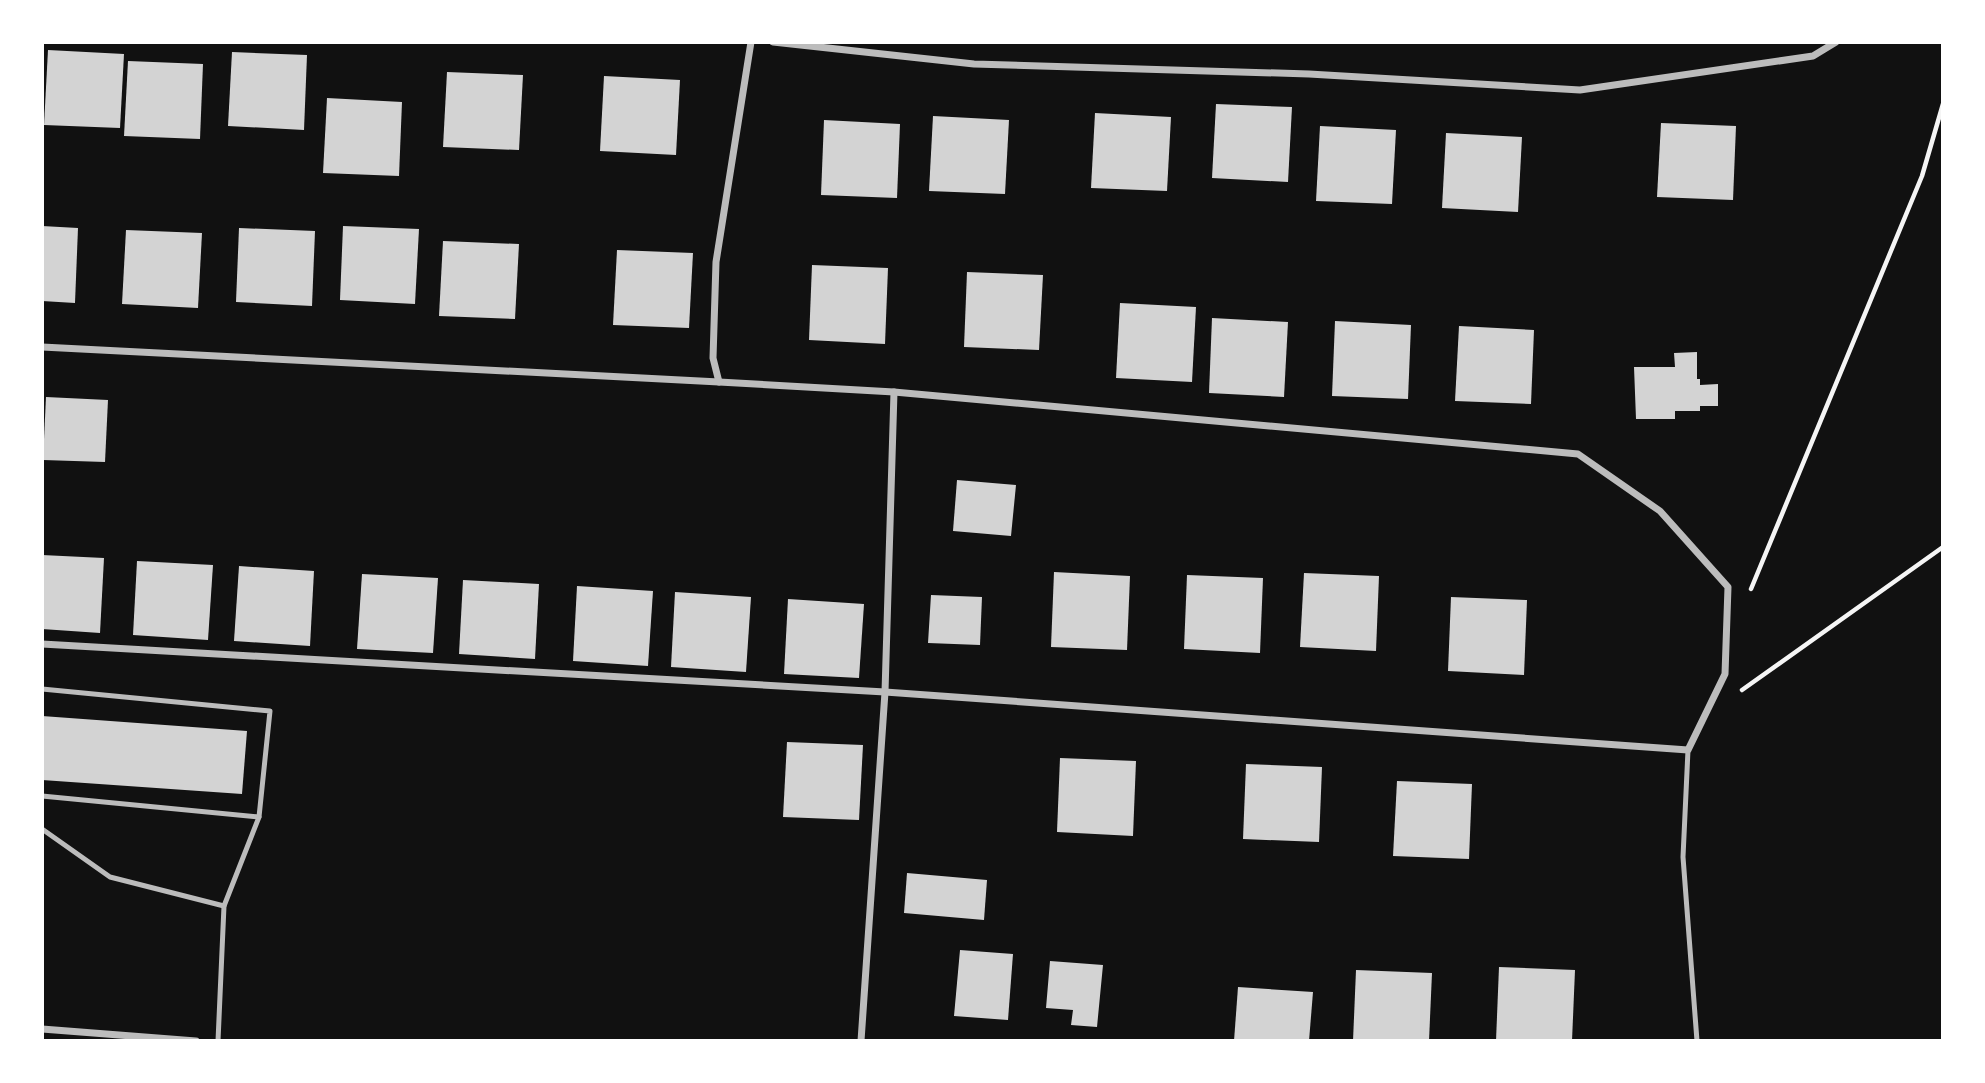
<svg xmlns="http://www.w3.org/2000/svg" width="1985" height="1083" font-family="Arial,sans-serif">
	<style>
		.building { fill: #d3d3d3 }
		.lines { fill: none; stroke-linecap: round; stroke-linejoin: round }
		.path { stroke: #f5f5f5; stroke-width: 4.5 }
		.service { stroke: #bcbcbc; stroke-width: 5 }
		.minor { stroke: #bcbcbc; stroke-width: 7 }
	</style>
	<rect width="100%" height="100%" fill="#111"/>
	<g class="building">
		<polygon points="48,50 124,54 120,128 44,125"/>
		<polygon points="232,52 307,55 304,130 228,126"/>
		<polygon points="128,61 203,64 200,139 124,136"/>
		<polygon points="447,72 523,75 519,150 443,147"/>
		<polygon points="604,76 680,80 676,155 600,151"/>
		<polygon points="327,98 402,102 399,176 323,173"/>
		<polygon points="1216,104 1292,107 1288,182 1212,178"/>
		<polygon points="1095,113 1171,117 1167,191 1091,188"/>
		<polygon points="933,116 1009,120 1005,194 929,191"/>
		<polygon points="824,120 900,124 897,198 821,195"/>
		<polygon points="1661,123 1736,126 1733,200 1657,197"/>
		<polygon points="1320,126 1396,130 1392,204 1316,201"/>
		<polygon points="1446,133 1522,137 1518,212 1442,208"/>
		<polygon points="42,226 78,228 75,303 42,301"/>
		<polygon points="343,226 419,229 415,304 340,300"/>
		<polygon points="239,228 315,231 312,306 236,302"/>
		<polygon points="126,230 202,233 198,308 122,304"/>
		<polygon points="443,241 519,244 515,319 439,316"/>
		<polygon points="617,250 693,253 689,328 613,325"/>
		<polygon points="812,265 888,268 885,344 809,340"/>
		<polygon points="967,272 1043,275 1039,350 964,347"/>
		<polygon points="1120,303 1196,307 1192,382 1116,378"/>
		<polygon points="1212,318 1288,322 1284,397 1209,393"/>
		<polygon points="1335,321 1411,325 1408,399 1332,396"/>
		<polygon points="1459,326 1534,330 1531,404 1455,401"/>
		<polygon points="1697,352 1697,379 1700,379 1700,385 1718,384 1718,406 1700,406 1700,411 1675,411 1675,419 1636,419 1634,367 1675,367 1674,353"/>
		<polygon points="46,397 108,400 105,462 43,460"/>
		<polygon points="957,480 1016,485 1011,536 953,531"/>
		<polygon points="42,555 104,558 100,633 42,629"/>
		<polygon points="137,561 213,565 208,640 133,635"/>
		<polygon points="239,566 314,571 310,646 234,641"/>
		<polygon points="1054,572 1130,576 1127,650 1051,647"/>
		<polygon points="1304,573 1379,576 1376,651 1300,647"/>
		<polygon points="362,574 438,578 433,653 357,649"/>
		<polygon points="1187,575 1263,578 1260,653 1184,649"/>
		<polygon points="463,580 539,584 535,659 459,654"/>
		<polygon points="577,586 653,591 648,666 573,661"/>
		<polygon points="675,592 751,597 746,672 671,667"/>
		<polygon points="931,595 982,597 980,645 928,643"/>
		<polygon points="1451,597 1527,600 1524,675 1448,671"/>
		<polygon points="788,599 864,604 859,678 784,674"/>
		<polygon points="42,716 247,731 242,794 42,780"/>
		<polygon points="787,742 863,745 859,820 783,817"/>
		<polygon points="1060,758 1136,761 1133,836 1057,832"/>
		<polygon points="1246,764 1322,767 1319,842 1243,839"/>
		<polygon points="1397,781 1472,784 1469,859 1393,856"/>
		<polygon points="907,873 987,880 984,920 904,913"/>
		<polygon points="960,950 1013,954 1008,1020 954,1016"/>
		<polygon points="1050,961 1103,965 1097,1027 1071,1025 1073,1010 1046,1008"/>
		<polygon points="1499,967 1575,970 1572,1041 1496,1041"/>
		<polygon points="1356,970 1432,973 1429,1041 1353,1041"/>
		<polygon points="1238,987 1313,992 1309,1041 1234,1041"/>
	</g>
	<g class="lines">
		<g class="path">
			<polyline points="1751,589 1922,176 1943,104"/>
			<polyline points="1742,690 1943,547"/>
		</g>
		<g class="service">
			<polyline points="42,689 270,711 259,817 224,906 218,1041"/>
			<polyline points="1688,750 1683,857 1697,1041"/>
			<polyline points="42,796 259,817"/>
			<polyline points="42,829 110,877 224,906"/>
		</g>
		<g class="minor">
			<polyline points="773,42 974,64 1309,74 1580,90 1813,56 1836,42"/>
			<polyline points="42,347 719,382 894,392 1578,454 1660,511 1728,587 1725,674 1688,750 885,692 42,644"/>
			<polyline points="719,382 713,358 716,262 751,42"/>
			<polyline points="42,1029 196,1041"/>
			<polyline points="861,1041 885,692 894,392"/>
		</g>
	</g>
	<rect width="1985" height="1083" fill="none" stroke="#ffffff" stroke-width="88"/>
</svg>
